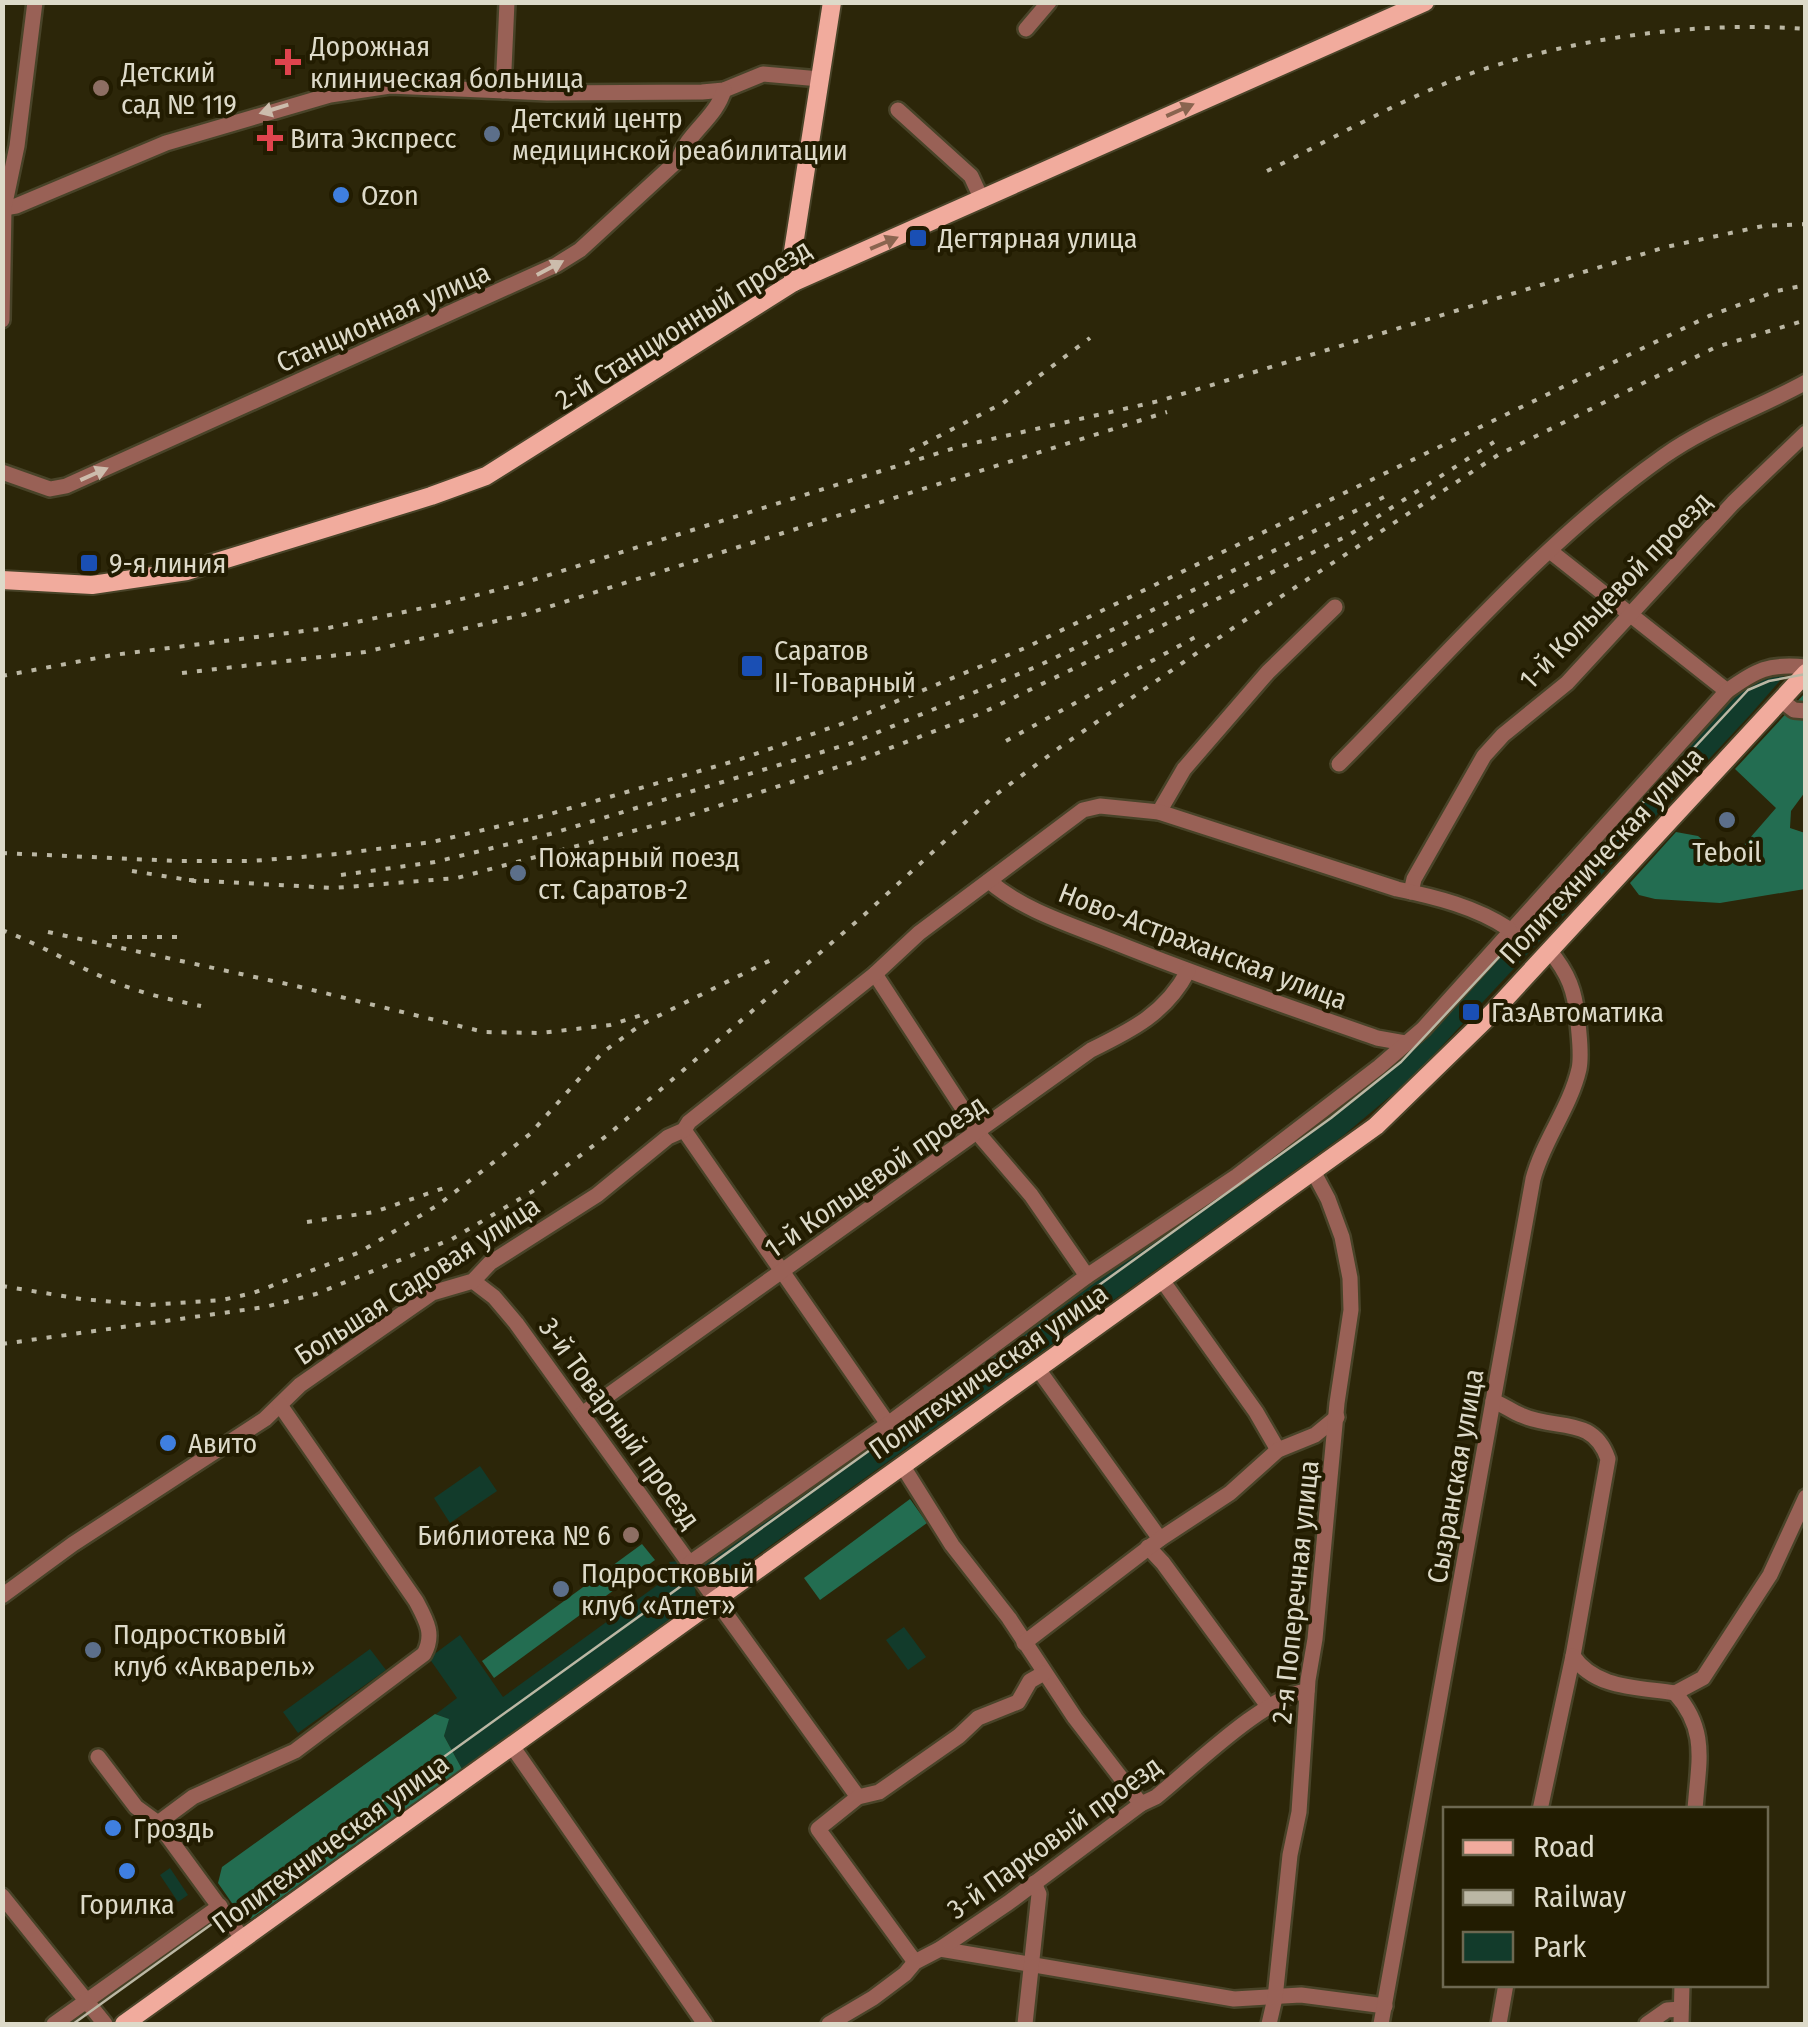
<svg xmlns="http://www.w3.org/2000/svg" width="1808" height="2027" font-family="'Fira Sans Condensed',sans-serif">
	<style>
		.green { fill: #123b2b }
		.forest { fill: #236d51 }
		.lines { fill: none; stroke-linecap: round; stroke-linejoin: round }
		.minor-casing { stroke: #484328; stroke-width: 20 }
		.major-casing { stroke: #484328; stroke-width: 22 }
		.minor { stroke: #996156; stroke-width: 15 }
		.major { stroke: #f1ab9d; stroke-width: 18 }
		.tram { stroke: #bbb7a4; stroke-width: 2.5 }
		.rail { stroke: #bbb7a4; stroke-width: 4; stroke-dasharray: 5 10; stroke-linecap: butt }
		.oneway { fill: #ccbcac }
		.oneway2 { fill: #8a644f }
		.health-dot { fill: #e0444e; stroke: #221c01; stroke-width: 4 }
		.education-dot { fill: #8d6e63; stroke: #221c01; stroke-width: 4 }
		.service-dot { fill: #5c6f8a; stroke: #221c01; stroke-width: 4 }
		.shop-dot { fill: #3f7fe0; stroke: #221c01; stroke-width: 4 }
		.transit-dot { fill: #1a4fb4; stroke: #221c01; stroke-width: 4 }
		.labels { text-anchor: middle; stroke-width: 8; stroke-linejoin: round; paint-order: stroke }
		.poi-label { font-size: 28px; fill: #dddac9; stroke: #221c01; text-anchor: start }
		.street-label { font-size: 28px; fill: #dddac9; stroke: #221c01 }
	</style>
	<rect width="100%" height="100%" fill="#2c2609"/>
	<g class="green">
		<polygon points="1783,672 1785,675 1750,715 1413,1077 1344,1135 724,1579 715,1581 702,1568 701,1561 997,1348 1020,1336 1384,1069 1734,693 1756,678"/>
		<polygon points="480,1466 497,1491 450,1523 434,1498"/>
		<polygon points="679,1561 695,1586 696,1600 462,1769 444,1736 448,1719 436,1714 457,1698 429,1658 460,1635 503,1697 674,1573 669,1562"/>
		<polygon points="904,1627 926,1657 908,1670 886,1640"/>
		<polygon points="370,1649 386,1670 298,1733 283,1712"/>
		<polygon points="170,1868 188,1895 178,1902 160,1875"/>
	</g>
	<g class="forest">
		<polygon points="1805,693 1805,792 1791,811 1790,828 1805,833 1805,889 1720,903 1655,899 1639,895 1630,883 1676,832 1698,836 1729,862 1776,808 1735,769"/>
		<polygon points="910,1499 927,1523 820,1600 804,1578"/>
		<polygon points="642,1544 655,1560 494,1678 482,1661"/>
		<polygon points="435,1714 449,1719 444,1736 462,1769 251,1919 243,1919 218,1883 222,1867"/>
	</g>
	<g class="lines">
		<defs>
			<g id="minor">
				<polyline points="1026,29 1049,2"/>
				<polyline points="503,91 507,2"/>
				<polyline points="898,110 971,176 982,200"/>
				<polyline points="4,208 16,206 166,143 330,95 390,86 547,93 702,92 724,90 763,74 820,79"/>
				<polyline points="2,320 4,208 17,146 35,2"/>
				<path d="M2,472L50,489L66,486L556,265L580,250L678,160C688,132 716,118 724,90"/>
				<polyline points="1550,551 1727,691"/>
				<polyline points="1782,701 1794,710 1806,711"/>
				<path d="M1339,764C1444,659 1541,543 1664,456C1708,425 1759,408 1806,382"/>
				<polyline points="1159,812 1184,769 1268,672 1335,607"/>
				<path d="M989,881C1024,911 1072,925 1114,942C1201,977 1289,1007 1377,1038L1405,1043"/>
				<polyline points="1411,892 1414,879 1484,756 1503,735 1567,683 1733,503 1806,433"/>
				<polyline points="875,974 982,1138 1031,1195 1087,1276"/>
				<polyline points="684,1130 888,1424"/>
				<polyline points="1162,1280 1256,1412 1278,1450"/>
				<polyline points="473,1281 494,1297 516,1323 858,1797"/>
				<polyline points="1038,1369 1160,1539"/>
				<path d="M1493,1401C1504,1405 1511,1411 1521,1415C1556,1431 1593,1415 1608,1459L1573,1656L1540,1810"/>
				<path d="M582,1414L1091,1050C1132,1030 1166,1013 1188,971"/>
				<polyline points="902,1465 952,1545 1009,1618 1075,1718 1141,1804"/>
				<polyline points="1148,1547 1163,1563 1268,1706"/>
				<path d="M690,1563L888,1424L1087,1276L1237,1176L1379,1067L1423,1029L1727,691C1756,670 1769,663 1806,667"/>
				<path d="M2,1596L73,1544L265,1419L300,1385L432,1293L473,1281L490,1263L597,1195L668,1137L684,1130L689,1122L875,974L919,933L1083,810L1100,806L1159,812L1397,889C1436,897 1476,907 1509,929"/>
				<polyline points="1024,1643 1160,1539 1230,1493 1278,1450 1315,1435 1337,1417"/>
				<path d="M1573,1656C1595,1689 1638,1687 1675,1693"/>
				<polyline points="1675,1693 1703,1678 1770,1575 1806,1497"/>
				<path d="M1675,1693C1709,1731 1698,1763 1695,1810"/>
				<polyline points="512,1746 705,2024"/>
				<polyline points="98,1757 136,1807 158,1823 243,1939"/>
				<path d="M158,1823L193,1797L295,1751L424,1654C435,1634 426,1620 416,1601L280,1405"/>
				<polyline points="2,1896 105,2024"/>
				<polyline points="940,1949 1234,1999 1301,1995 1385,2006"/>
				<polyline points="915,1962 818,1829 858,1797 879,1792 959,1736 978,1718 1018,1702 1030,1681 1044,1673"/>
				<polyline points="54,2024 220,1906"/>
				<path d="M829,2024L873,1998L905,1974L915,1962L940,1949L1008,1903L1141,1804L1156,1797C1191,1769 1266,1695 1307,1691"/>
				<polyline points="1025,2024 1039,1894 1034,1883"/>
				<polyline points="1269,2024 1275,1998 1290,1855 1299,1812 1308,1680 1315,1639 1337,1403 1351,1310 1350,1278 1342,1237 1328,1199 1313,1171"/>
				<path d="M1381,2024L1533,1179C1543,1141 1570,1108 1579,1069C1582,1055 1579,1036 1578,1022C1575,991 1569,974 1549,950"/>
				<polyline points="1499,2024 1506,1984"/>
				<polyline points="1647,2024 1667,2010 1681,2009"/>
				<polyline points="1681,2024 1682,1984"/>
			</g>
			<g id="major">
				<polyline points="794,282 791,264 832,2"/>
				<polyline points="2,580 92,585 187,571 431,496 486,476 794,282 1425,2"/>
				<polyline points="124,2024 1376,1126 1492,1013 1806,673"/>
			</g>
		</defs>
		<use href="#minor" class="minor-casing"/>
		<use href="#major" class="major-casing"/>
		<use href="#minor" class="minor"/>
		<use href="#major" class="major"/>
		<polyline class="tram" points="73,2024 1331,1118 1401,1062 1748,690 1769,681 1806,674"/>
		<g class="rail">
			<path d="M1267,171C1337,137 1407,95 1481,70C1582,37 1699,21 1806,29"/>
			<polyline points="910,451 1003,403 1090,338"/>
			<polyline points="182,673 365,652 526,614 1167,412"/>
			<polyline points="2,676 113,655 328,628 442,604 520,584 961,446 1159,401 1666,247 1763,226 1806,224"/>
			<polyline points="1006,741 1199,635"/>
			<polyline points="2,853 177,861 251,861 338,854 432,842 543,816 738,760 844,723 1025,648 1709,316 1777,291 1806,285"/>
			<polyline points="132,871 201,882"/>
			<polyline points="341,875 435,862 550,834 852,743 1038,666 1388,495"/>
			<polyline points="189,880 334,888 457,878 678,819 859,760 982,713 1349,535 1494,442"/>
			<path d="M2,930C42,945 78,968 117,983C144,994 172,1000 201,1006"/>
			<polyline points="48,932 296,986 484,1032 541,1033 610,1025 645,1014"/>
			<polyline points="112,937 184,937"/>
			<polyline points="307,1222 374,1212 447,1187"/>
			<polyline points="2,1286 81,1299 149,1305 222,1300 253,1293 360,1252 438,1205 503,1155 530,1134 603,1052 642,1024 775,958"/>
			<polyline points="2,1344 265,1307 316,1294 452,1239 533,1191 609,1134 864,915 994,796 1059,748 1236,626 1498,455 1716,347 1806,320"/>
		</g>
	</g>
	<defs><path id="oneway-solid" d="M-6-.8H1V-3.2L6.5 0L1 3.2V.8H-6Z" transform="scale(2.5)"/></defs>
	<g class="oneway">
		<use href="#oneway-solid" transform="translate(274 109) rotate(163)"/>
		<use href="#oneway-solid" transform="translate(550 268) rotate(-28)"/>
		<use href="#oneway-solid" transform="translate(94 474) rotate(-24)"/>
	</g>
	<g class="oneway2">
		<use href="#oneway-solid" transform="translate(1180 110) rotate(-24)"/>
		<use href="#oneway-solid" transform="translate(884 243) rotate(-23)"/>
	</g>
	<g class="health-dot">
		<path d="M283 47h10v10h10v10h-10v10h-10v-10h-10v-10h10z"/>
		<path d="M265 123h10v10h10v10h-10v10h-10v-10h-10v-10h10z"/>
	</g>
	<g class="education-dot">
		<circle cx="101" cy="88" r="10"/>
		<circle cx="631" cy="1535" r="10"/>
	</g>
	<g class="service-dot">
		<circle cx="492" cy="134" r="10"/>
		<circle cx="1727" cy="820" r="10"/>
		<circle cx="518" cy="873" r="10"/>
		<circle cx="561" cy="1589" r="10"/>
		<circle cx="93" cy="1650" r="10"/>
	</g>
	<g class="shop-dot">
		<circle cx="341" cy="195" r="10"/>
		<circle cx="168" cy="1443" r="10"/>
		<circle cx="113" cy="1828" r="10"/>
		<circle cx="127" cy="1871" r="10"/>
	</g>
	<g class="transit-dot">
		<rect x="908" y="228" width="20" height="20" rx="5"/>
		<rect x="79" y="553" width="20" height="20" rx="5"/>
		<rect x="740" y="654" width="24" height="24" rx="5"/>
		<rect x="1461" y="1002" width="20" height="20" rx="5"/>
	</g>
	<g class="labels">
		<g class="poi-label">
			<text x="310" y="56">Дорожная<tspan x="310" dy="32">клиническая больница</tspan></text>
			<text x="121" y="82">Детский<tspan x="121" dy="32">сад № 119</tspan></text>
			<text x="512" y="128">Детский центр<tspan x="512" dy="32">медицинской реабилитации</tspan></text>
			<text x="290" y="148">Вита Экспресс</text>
			<text x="361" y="205">Ozon</text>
			<text x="938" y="248">Дегтярная улица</text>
			<text x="109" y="573">9-я линия</text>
			<text x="774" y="660">Саратов<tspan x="774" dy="32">II-Товарный</tspan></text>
			<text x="1727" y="862" text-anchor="middle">Teboil</text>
			<text x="538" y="867">Пожарный поезд<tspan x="538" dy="32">ст. Саратов-2</tspan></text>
			<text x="1491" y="1022">ГазАвтоматика</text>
			<text x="188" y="1453">Авито</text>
			<text x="611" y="1545" text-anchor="end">Библиотека № 6</text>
			<text x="581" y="1583">Подростковый<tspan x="581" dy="32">клуб «Атлет»</tspan></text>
			<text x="113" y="1644">Подростковый<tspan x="113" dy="32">клуб «Акварель»</tspan></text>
			<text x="133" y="1838">Гроздь</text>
			<text x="127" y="1914" text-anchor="middle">Горилка</text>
		</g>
		<g class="street-label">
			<text transform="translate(383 317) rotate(-24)" y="10">Станционная улица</text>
			<text transform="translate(683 324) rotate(-32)" y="10">2-й Станционный проезд</text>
			<text transform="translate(1615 590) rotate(-46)" y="10">1-й Кольцевой проезд</text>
			<text transform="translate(1601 855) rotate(-47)" y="10">Политехническая улица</text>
			<text transform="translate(1203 946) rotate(21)" y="10">Ново-Астраханская улица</text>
			<text transform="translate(875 1176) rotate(-35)" y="10">1-й Кольцевой проезд</text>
			<text transform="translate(417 1280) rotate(-33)" y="10">Большая Садовая улица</text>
			<text transform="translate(988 1371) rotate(-35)" y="10">Политехническая улица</text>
			<text transform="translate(620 1423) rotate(54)" y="10">3-й Товарный проезд</text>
			<text transform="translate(1455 1476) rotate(-80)" y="10">Сызранская улица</text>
			<text transform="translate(1295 1592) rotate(-84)" y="10">2-я Поперечная улица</text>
			<text transform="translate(1054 1837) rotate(-36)" y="10">3-й Парковый проезд</text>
			<text transform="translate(330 1843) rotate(-36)" y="10">Политехническая улица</text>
		</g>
	</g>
	<rect width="1808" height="2027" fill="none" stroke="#dddac9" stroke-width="10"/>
	<rect x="1443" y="1807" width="325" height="180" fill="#221c01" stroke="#6d6851" stroke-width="2.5"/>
	<rect x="1463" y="1840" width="50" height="15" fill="#f1ab9d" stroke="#6d6851" stroke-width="2.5"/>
	<text x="1533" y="1857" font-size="30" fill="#dddac9">Road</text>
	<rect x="1463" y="1890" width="50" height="15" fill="#bbb7a4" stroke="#6d6851" stroke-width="2.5"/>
	<text x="1533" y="1907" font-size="30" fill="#dddac9">Railway</text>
	<rect x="1463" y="1932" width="50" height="30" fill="#123b2b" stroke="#6d6851" stroke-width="2.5"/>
	<text x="1533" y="1957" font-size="30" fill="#dddac9">Park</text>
</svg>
